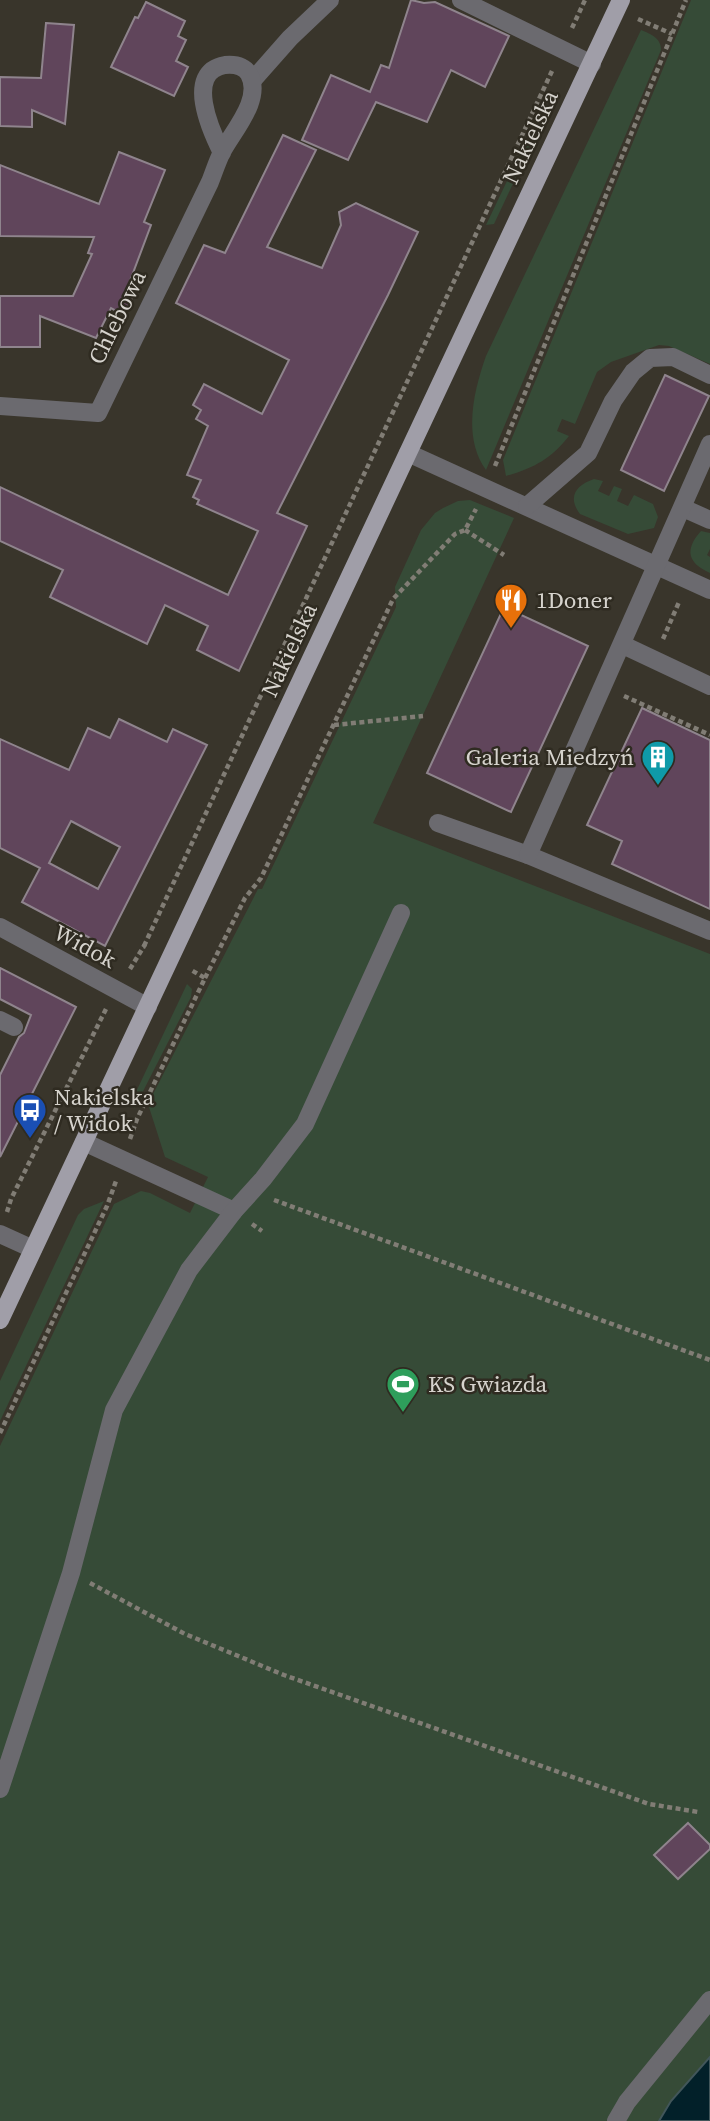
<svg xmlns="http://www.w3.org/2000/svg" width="710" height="2121" font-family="'Source Serif 4',serif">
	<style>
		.green { fill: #364b37 }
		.water { fill: #022029; stroke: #42565a; stroke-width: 2 }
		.building { fill: #60455b; stroke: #8f848d; stroke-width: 2; fill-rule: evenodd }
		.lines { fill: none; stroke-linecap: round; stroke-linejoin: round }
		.path { stroke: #817d75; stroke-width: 4.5; stroke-dasharray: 5 3.5; stroke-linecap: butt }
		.minor { stroke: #6b6a6f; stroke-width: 18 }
		.major { stroke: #a09ea8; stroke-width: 18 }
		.labels { text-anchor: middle; stroke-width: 5; stroke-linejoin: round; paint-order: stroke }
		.street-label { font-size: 23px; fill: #d6d3cd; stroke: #2f2b21 }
		.poi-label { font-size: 23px; fill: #d6d3cd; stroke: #2f2b21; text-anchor: start }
	</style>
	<rect width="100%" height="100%" fill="#39352b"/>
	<g class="green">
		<path d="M691,0H710V364L669,346L659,345L611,362L597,372L575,424L562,419L557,431L569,436C551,459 534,468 506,476L503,460Z"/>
		<path d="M641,30C651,34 661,38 661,50L486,470C462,437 474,390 486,356Z"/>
		<polygon points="529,135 532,143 494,224 486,225"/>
		<path d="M594,479L603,481L598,491L609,496L614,486L622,489L617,501L628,506L634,495L653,504L658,517L654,528L628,534L580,514C567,497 576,485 594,479Z"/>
		<polygon points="470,500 514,518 373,823 710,954 710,2057 671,2101 659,2121 0,2121 0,1446 114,1204 141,1191 150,1193 190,1213 208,1177 165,1157 148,1104 258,889 262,889 396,607 395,587 421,530 435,513 443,508 458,501"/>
		<path d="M701,531L710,533V549L707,555L710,557V573C688,563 684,550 701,531Z"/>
		<polygon points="307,603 310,613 274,688 266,691"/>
		<polygon points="187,984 192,989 191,997 134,1109 135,1094"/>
		<polygon points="104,1201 0,1421 0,1381 78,1215 84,1209"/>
	</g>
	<polygon class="water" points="710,2057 710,2121 659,2121 671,2101"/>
	<g class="building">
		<polygon points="411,0 424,3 435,2 509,36 485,87 451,70 427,122 376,102 348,160 302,140 331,75 370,92 381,65 389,68"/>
		<polygon points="146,2 185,21 178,36 186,40 176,61 188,67 174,96 111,67 135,17 138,18"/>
		<polygon points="46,23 74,25 65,124 32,110 32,127 0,126 0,77 41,78"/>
		<polygon points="283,135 316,150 267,247 322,268 341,225 339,212 356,203 418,232 388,295 277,513 307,526 239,671 197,650 208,626 165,605 147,644 50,597 63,570 0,541 0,487 228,595 258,531 197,504 199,500 193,497 201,480 187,475 208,426 196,419 201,410 193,405 204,384 262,414 289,360 176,303 204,245 225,253"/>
		<polygon points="119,152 165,170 144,222 151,225 130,281 138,285 124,315 111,308 96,338 40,316 40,347 0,347 0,296 73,296 92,254 88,253 94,237 0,236 0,165 99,204"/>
		<polygon points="665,375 709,396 664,491 621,470"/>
		<polygon points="504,607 588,646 511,812 427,773"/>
		<polygon points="642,708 710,740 710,909 612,864 622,841 587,825"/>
		<path d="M119,719L167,742L173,729L207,745L105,946L22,902L40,868L0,848V739L69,770L88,728L110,738ZM71,821L120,847L98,889L49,863Z"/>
		<polygon points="0,968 76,1007 0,1157 0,1075 19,1037 24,1033 31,1015 0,999"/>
		<polygon points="688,1823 710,1845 710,1849 678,1879 654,1855"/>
	</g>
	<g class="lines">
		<g class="path">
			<polyline points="638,19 672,34"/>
			<polyline points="572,28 585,0"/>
			<polyline points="495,466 686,0"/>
			<polyline points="465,530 504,555"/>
			<polyline points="663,639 679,602"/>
			<polyline points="624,696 710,735"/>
			<polyline points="334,725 423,716"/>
			<polyline points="144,946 552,71"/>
			<polyline points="130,969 144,946 146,947"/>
			<polyline points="205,978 245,898 261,878 393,599 455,534 465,530 476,509"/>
			<polyline points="130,1139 137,1119 205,978 191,970"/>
			<polyline points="274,1200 710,1360"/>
			<polyline points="7,1212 11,1199 106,1009"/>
			<polyline points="252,1224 262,1231"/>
			<polyline points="0,1433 107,1206 116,1181"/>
			<polyline points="90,1583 185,1634 284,1675 649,1804 698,1812"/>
		</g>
		<g class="minor">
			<polyline points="461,0 592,64"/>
			<polyline points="252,81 290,38 330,0"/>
			<path d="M0,406L98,413L210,182C214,172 217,162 222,152C233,131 263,99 249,74C244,66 235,64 225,65C184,72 211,131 222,153"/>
			<polyline points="408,453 710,590"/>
			<polyline points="527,506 588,453 613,401 633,372 650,358 673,357 710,375"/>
			<polyline points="683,508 710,520"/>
			<polyline points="623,645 710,686"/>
			<polyline points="438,823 528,855 710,931"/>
			<polyline points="528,855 710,444"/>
			<polyline points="0,927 148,1007"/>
			<polyline points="0,1020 14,1027"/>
			<polyline points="84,1142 234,1211"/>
			<polyline points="0,1234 33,1249"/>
			<polyline points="0,1789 71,1573 114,1410 189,1270 234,1211 263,1179 305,1124 401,913"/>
			<polyline points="616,2121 627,2102 710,2000"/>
		</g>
		<polyline class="major" points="0,1320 621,0"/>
	</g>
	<defs>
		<symbol id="restaurant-pin" viewBox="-11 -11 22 30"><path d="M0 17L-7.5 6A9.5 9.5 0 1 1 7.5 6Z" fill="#e8710a" stroke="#2f2b21"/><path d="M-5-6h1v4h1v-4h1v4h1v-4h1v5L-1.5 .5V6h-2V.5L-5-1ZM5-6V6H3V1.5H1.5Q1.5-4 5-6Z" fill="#fff"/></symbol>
		<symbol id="building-pin" viewBox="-11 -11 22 30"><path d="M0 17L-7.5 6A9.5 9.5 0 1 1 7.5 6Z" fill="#0f9aa8" stroke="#2f2b21"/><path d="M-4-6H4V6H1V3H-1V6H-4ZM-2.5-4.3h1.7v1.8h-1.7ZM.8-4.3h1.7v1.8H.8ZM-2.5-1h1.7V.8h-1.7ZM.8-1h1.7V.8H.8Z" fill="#fff"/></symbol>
		<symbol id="bus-pin" viewBox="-11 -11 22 30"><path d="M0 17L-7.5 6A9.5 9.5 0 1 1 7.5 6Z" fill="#1a4fb4" stroke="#2f2b21"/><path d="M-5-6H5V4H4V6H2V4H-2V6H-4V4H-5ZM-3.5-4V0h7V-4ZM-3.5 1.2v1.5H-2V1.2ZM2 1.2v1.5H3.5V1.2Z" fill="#fff"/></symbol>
		<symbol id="stadium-pin" viewBox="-11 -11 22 30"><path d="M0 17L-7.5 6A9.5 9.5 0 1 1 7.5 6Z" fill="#2e9e5b" stroke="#2f2b21"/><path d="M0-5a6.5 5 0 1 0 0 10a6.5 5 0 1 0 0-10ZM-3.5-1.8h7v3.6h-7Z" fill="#fff"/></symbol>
	</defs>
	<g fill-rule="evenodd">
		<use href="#restaurant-pin" x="492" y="581" width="38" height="52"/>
		<use href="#building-pin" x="639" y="738" width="38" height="52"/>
		<use href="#bus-pin" x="11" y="1091" width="38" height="52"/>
		<use href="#stadium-pin" x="384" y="1365" width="38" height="52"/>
	</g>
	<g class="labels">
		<g class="street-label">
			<text transform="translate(530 137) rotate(-65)" y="8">Nakielska</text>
			<text transform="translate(117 317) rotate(-64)" y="8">Chlebowa</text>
			<text transform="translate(289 650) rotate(-65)" y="8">Nakielska</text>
			<text transform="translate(85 946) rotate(28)" y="8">Widok</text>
		</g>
		<g class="poi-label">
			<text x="536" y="608">1Doner</text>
			<text x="634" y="765" text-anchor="end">Galeria Miedzyń</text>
			<text x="54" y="1105">Nakielska<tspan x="54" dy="26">/ Widok</tspan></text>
			<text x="428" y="1392">KS Gwiazda</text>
		</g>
	</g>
</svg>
